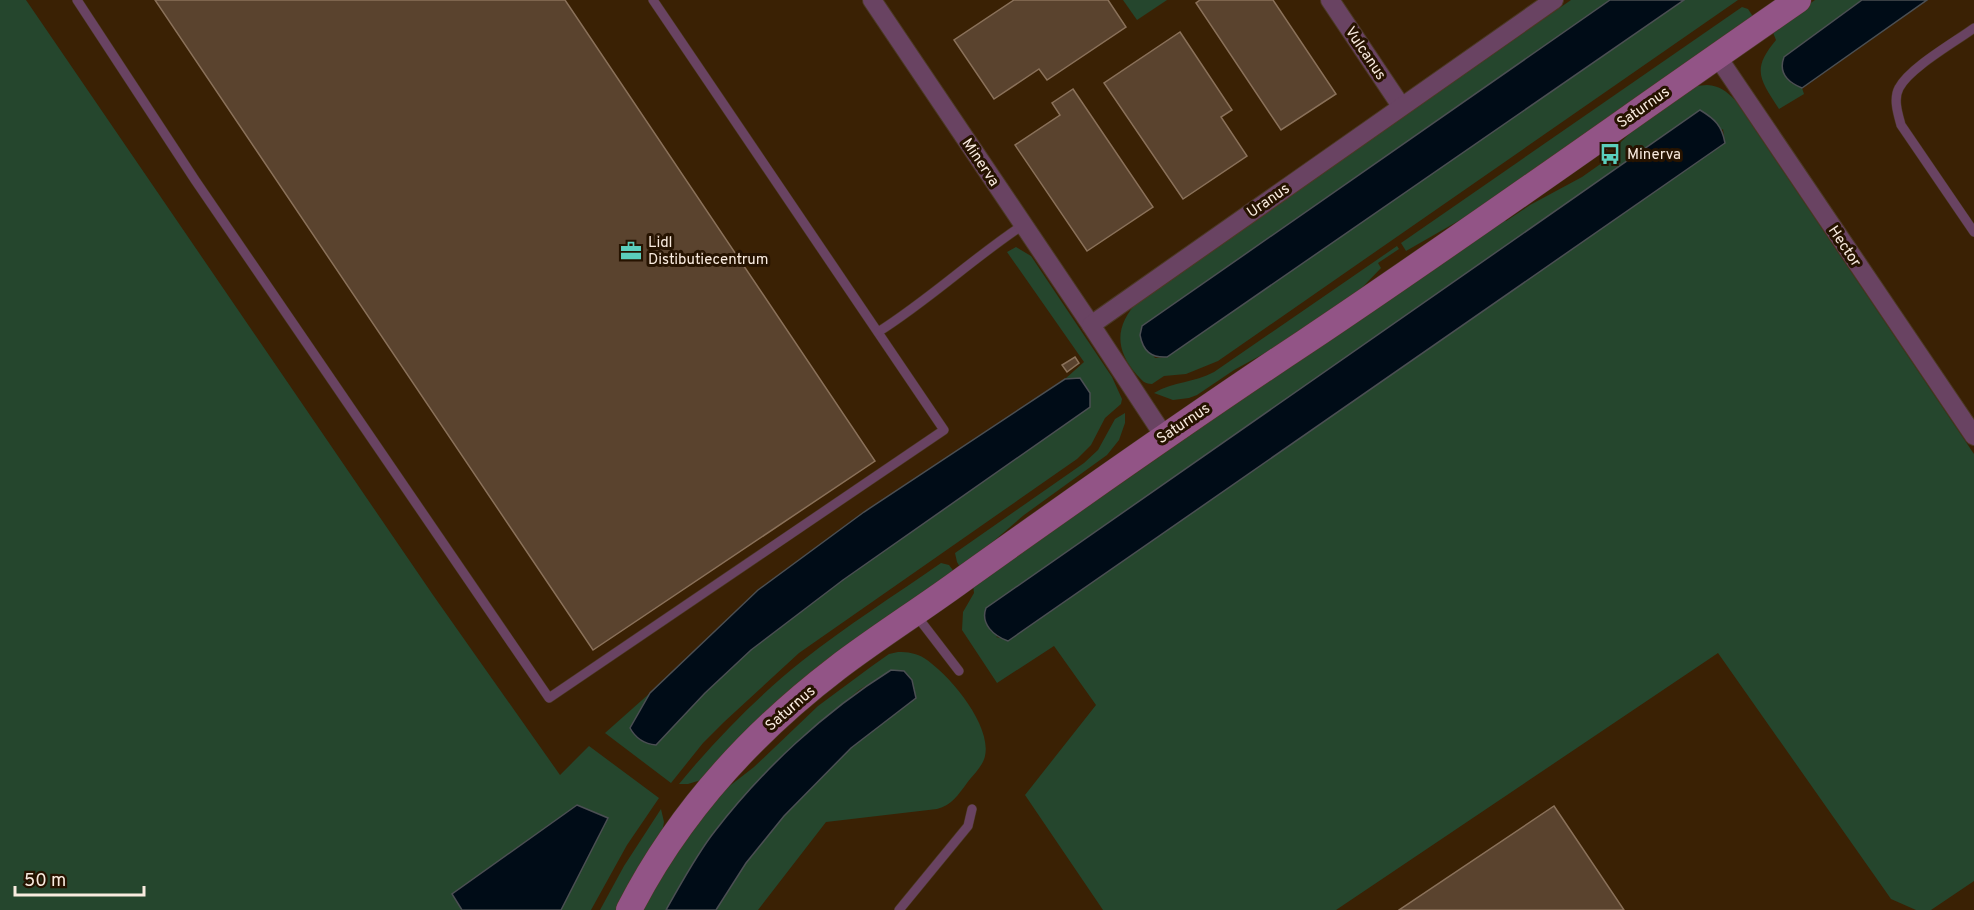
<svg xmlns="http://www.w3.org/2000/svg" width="1974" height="910" font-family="Overpass,sans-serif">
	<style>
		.built { fill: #3a2104 }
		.green { fill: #25462d; fill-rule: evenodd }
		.water { fill: #000c17; stroke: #4b4f53; stroke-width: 1.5 }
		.building { fill: #5a432e; stroke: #8a715a; stroke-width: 1.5 }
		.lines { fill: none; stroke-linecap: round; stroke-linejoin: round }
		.lane-casing { stroke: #4c3925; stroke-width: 10 }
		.street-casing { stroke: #4c3925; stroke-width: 20 }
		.secondary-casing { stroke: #4c3925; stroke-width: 27 }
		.lane { stroke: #694362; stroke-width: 9 }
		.street { stroke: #694362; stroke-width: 18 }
		.secondary { stroke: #925486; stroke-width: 26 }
		.labels { text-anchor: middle; stroke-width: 6; stroke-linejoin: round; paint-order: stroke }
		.street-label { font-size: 15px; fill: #f9ebdf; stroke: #261300 }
		.poi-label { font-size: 15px; fill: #f9ebdf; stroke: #261300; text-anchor: start }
	</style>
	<rect width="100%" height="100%" fill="#301c07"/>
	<polygon class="built" points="26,0 1974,0 1974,910 466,910 452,894"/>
	<g class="green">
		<polygon points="0,0 26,0 433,595 560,775 589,746 659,798 627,845 591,910 561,910 608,818 577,805 452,894 462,910 0,910"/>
		<polygon points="1123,0 1167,0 1137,20"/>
		<path d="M1571,0H1610L1142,326L1140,335L1155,358L1167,357L1684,0H1738L1218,361L1186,374L1164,376L1152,384C1144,384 1142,380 1137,375C1114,349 1115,325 1139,300Z"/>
		<path d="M1815,0H1862L1784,57L1791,83L1802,88L1804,94L1779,109C1760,79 1751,70 1776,40L1772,30Z"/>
		<polygon points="1742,7 1748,9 1754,18 1474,212 1406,251 1401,243"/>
		<path d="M1707,85C1720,86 1726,91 1735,100L1974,454V881L1931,910H1916L1891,899L1718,653L1336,910H1103L1025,795L1096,705L1054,646L997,683L962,630L963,612L974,593L973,585L1129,478L1503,217L1506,221L1530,205L1582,177L1616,153L1614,149L1644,119L1696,86ZM1723,129L1725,143L1009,640L996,637Z"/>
		<path d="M1397,246L1399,249L1378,263L1381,268L1354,296L1280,345L1234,370L1197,395L1189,398L1173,400L1154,393C1174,381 1194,383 1214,372Z"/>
		<polygon points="1016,247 1031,256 1112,377 1122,399 1121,404 1105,418 1091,445 1077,459 799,653 724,722 703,743 671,783 605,733 650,693 630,728 705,693 751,650 843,580 1090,407 1080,378 1065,379 1084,362 1007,252"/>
		<polygon points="1125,413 1125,423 1119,440 1107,455 1024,515 961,569 957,562 955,553 1084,463 1098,450 1115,419"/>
		<path d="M941,563L949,565L955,573L701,780L688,784H679C716,739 757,697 802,661C846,626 895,595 941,563Z"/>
		<path d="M898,652C908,652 916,653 924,658C949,674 992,725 985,756C983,766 973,775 967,783C958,795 952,805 937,809L826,822L758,910H716L746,863L784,816L851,748L916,698L912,680L904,671L891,670L859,690L822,721L757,782L714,832L666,910H641L650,891L714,798L754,767L818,706L872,666L889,654Z"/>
		<polygon points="661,809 664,822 662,833 619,910 600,910 624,866"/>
	</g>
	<g class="water">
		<path d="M1610,0H1684L1167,357C1151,358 1143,351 1140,335L1142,326Z"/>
		<path d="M1862,0H1927L1802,88C1787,82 1778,73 1784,57Z"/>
		<path d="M1700,110C1715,119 1722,126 1725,143L1008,641C994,636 980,624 986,608Z"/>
		<path d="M1080,378L1090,393V407L843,580L751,650L705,693L656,745C644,744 636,739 630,728L650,693L758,590L864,512L1065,379Z"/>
		<path d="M891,670L904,671L912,680L916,698L851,748L784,816L746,863L716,910H666C681,884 696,855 715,831C763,769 824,712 891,670Z"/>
		<polygon points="577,805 608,818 561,910 462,910 452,894"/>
	</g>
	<g class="building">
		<polygon points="155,0 565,0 875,461 593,650"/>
		<polygon points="1014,0 1108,0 1126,27 1047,80 1039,69 994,99 954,40"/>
		<polygon points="1200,0 1273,0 1336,94 1281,130 1196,3"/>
		<polygon points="1180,32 1232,110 1221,117 1247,156 1183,199 1104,83"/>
		<polygon points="1073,89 1153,207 1087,251 1015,145 1060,115 1052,103"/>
		<polygon points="1075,357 1079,363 1067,372 1062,365"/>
		<polygon points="1554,806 1624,910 1399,910"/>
	</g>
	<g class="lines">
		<defs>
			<g id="lane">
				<polyline points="77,0 195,180 549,698 944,430 653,0"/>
				<path d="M1974,28C1955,42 1909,68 1899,88C1893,99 1898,114 1901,125L1974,232"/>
				<path d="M878,332C929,300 973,258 1023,225"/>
				<polyline points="916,615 959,671"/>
				<polyline points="899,910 968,826 972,809"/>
			</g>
			<g id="street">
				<polyline points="872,0 1091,325"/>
				<polyline points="1330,0 1401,106"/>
				<polyline points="1717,56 1974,436"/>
				<polyline points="1164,436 1091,325 1554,0"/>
			</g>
			<path id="secondary" d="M629,910C678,814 752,733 837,668C879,636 924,608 966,577C1078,497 1190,418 1305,342C1471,231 1633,114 1798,0"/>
		</defs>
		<use href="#lane" class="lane-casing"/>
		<use href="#street" class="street-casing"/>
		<use href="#secondary" class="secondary-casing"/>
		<use href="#lane" class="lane"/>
		<use href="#street" class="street"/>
		<use href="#secondary" class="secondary"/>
	</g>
	<defs>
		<symbol id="bus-bare" viewBox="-9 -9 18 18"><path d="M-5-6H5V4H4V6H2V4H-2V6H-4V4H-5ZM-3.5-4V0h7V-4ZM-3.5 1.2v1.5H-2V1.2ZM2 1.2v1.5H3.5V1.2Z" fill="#5bcebc" stroke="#261300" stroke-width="2.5" paint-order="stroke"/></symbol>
		<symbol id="office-bare" viewBox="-9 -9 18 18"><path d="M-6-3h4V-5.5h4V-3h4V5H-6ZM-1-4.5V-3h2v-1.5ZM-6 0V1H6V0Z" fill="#5bcebc" stroke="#261300" stroke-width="2.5" paint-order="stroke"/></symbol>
	</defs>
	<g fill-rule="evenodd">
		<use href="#bus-bare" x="1595" y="139" width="30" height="30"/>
		<use href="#office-bare" x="616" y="236" width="30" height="30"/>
	</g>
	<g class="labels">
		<g class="street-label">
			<text transform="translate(1366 53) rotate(56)" y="5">Vulcanus</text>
			<text transform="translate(1643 107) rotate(-35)" y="5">Saturnus</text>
			<text transform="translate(981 162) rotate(56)" y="5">Minerva</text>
			<text transform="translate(1268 200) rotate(-35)" y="5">Uranus</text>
			<text transform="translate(1845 246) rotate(56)" y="5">Hector</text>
			<text transform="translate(1183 423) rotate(-34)" y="5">Saturnus</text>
			<text transform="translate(790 708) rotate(-41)" y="5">Saturnus</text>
		</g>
		<g class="poi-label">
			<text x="1627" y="159">Minerva</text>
			<text x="648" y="247">Lidl<tspan x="648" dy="17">Distibutiecentrum</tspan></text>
		</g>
	</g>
	<path d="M15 886v9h129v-9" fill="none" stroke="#f9ebdf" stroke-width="3"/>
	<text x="24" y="886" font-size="18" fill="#f9ebdf" stroke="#261300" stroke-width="4.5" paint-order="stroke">50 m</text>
</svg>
